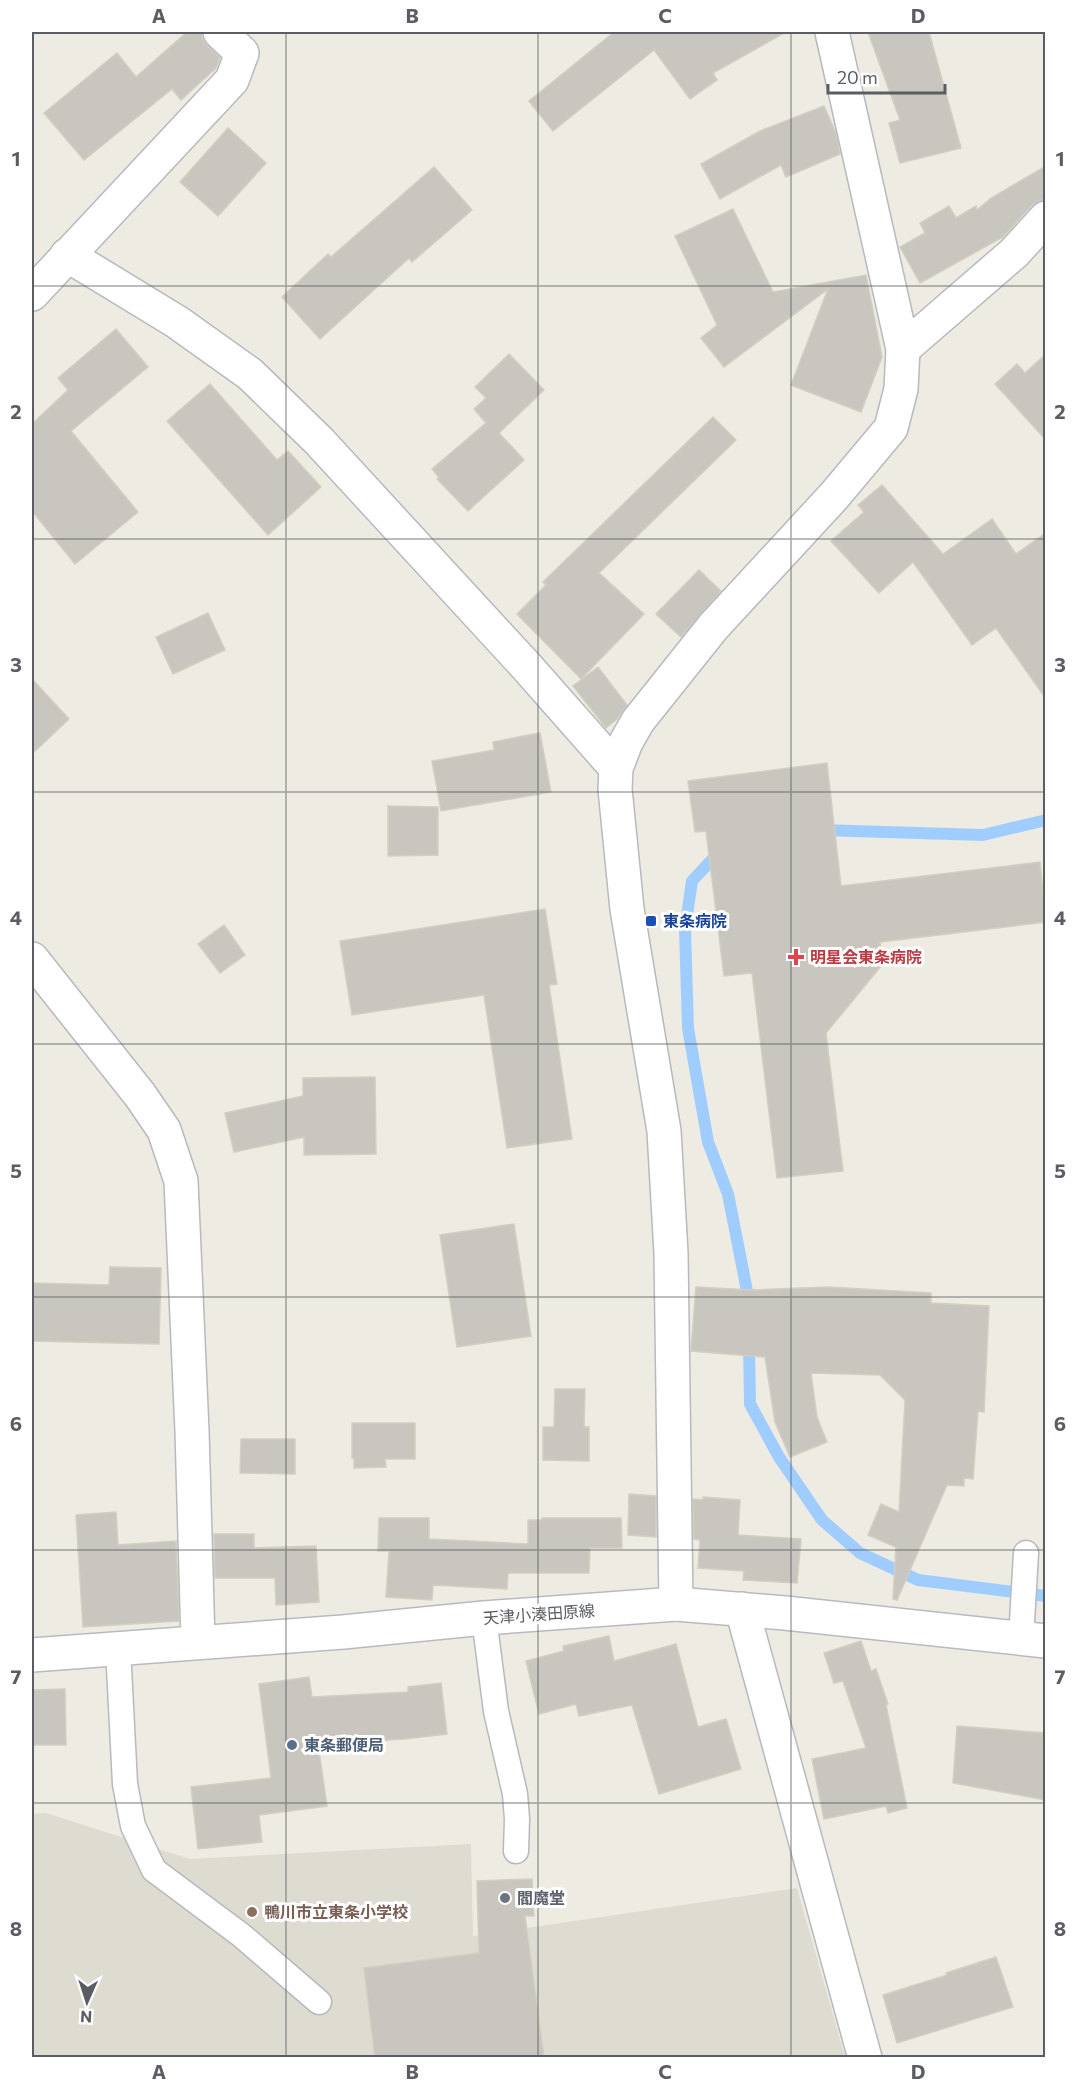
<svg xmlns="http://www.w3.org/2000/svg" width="1077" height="2089" font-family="Commissioner,'Noto Sans JP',sans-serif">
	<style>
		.education { fill: #dedbd0 }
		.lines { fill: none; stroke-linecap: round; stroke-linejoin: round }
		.stream { stroke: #a0cdff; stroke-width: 12 }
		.building { fill: #c8c6bf; stroke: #d2cec0; stroke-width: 1.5 }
		.service-casing { stroke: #b7b9bf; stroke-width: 27 }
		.minor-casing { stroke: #b7b9bf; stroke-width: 36 }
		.secondary-casing { stroke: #b8bac1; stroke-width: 36 }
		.service { stroke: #fff; stroke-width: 24 }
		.minor { stroke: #fff; stroke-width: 33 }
		.secondary { stroke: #fff; stroke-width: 33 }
		.grid { fill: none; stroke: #5a5d63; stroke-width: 1.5; stroke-opacity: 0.55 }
		.transit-dot { fill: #1a4fb4; stroke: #fff; stroke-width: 2 }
		.health-dot { fill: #e0444e; stroke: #fff; stroke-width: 2 }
		.service-dot { fill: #5c6f8a; stroke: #fff; stroke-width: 2 }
		.worship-dot { fill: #6b7280; stroke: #fff; stroke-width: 2 }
		.education-dot { fill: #8d6e63; stroke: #fff; stroke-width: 2 }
		.labels { text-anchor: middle; stroke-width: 6; stroke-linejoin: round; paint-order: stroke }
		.transit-label { font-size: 16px; font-weight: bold; fill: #164399; stroke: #fff; text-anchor: start }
		.health-label { font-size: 16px; font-weight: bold; fill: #be3a42; stroke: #fff; text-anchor: start }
		.street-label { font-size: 16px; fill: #5a5d63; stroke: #fff }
		.service-label { font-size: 16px; font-weight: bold; fill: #4e5e75; stroke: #fff; text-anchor: start }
		.worship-label { font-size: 16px; font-weight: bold; fill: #5b616d; stroke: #fff; text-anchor: start }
		.education-label { font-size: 16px; font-weight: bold; fill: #785e54; stroke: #fff; text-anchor: start }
		.neatline { fill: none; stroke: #5a5d63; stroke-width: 2 }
		.grid-label { font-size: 20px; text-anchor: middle; font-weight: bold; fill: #5a5d63 }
	</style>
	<rect width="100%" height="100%" fill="#eeece2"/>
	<polygon class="education" points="46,1813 190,1859 471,1844 473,1936 797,1888 845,2057 32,2058 32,1814"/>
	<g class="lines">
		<g class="stream">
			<polyline points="820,830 983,835 1046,820"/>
			<polyline points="721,850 692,881 685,929 688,1028 708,1142 728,1194 748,1296 748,1305"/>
			<polyline points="749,1341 750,1404 779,1457 822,1520 860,1553 918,1580 1046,1596"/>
		</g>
	</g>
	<g class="building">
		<polygon points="187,32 202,32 202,38 207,45 220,58 216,68 181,100 172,89 84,160 44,113 117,53 136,77"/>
		<polygon points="614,32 786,32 713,73 717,80 690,99 654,50 553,131 529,101"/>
		<polygon points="868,32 929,32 961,148 900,163 889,123 900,120"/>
		<polygon points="824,106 836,133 840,154 786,177 781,165 720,199 701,164 760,131"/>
		<polygon points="228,128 266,163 218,216 180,182"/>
		<polygon points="1046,166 1046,198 1032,205 1003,237 920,283 900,247 925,233 920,223 949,206 956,218 976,206 977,210 991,198"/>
		<polygon points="434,167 472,210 412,262 409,258 320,339 282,297 328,254 331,257"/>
		<polygon points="733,209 773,292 866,275 882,357 861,412 791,385 828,289 724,367 701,338 717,325 675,236"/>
		<polygon points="116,329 148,367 71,431 138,512 75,564 32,511 32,424 68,390 58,378"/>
		<polygon points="509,354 544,390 499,433 524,460 468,511 437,479 439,477 432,469 486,423 474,409 486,398 475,387"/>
		<polygon points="1046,354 1046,440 995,384 1017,364 1025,373"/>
		<polygon points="210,384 277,460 288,451 321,487 268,535 167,421"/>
		<polygon points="713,417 736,440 599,573 644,614 581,679 517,614 546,585 543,582"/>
		<polygon points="882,485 943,554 992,519 1016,554 1046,533 1046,699 996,628 972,645 913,562 879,593 831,541 864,512 858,505"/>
		<polygon points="699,570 721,591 681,637 656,614"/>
		<polygon points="208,613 225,650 173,674 156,637"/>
		<polygon points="598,667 627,705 617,719 606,728 573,686"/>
		<polygon points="32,679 69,719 32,754"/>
		<polygon points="540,733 551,792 441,811 432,761 494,750 493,742"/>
		<polygon points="827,763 841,886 1040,862 1046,922 880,942 882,965 826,1033 843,1171 777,1178 752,973 724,976 706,831 695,832 688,781"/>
		<polygon points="388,806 438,807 438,855 388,856"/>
		<polygon points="545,909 557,984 549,985 572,1139 507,1148 484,995 352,1015 340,941"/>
		<polygon points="224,925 245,955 220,973 198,944"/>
		<polygon points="375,1077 376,1154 304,1155 304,1137 234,1152 225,1113 303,1096 303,1078"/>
		<polygon points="514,1224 531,1336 457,1347 440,1235"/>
		<polygon points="110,1267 161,1268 159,1344 32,1341 32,1283 109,1285"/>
		<polygon points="696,1287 751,1290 827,1287 931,1293 931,1303 989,1306 984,1412 978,1411 973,1479 964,1478 964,1486 947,1485 897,1600 893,1599 896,1547 868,1535 881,1504 899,1512 905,1400 880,1375 811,1373 817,1417 827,1442 790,1457 775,1422 765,1357 691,1351"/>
		<polygon points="555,1389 585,1389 584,1427 589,1427 589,1461 543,1460 543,1427 554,1427"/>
		<polygon points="352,1423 415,1423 415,1459 385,1459 386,1467 354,1468 354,1459 352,1458"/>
		<polygon points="241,1439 295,1439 295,1474 240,1473"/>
		<polygon points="629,1494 656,1496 656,1537 628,1535"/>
		<polygon points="703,1497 740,1500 738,1535 801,1539 797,1583 743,1580 744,1571 698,1568 700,1540 694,1539 693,1499 703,1500"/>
		<polygon points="116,1512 118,1545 176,1541 179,1621 83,1627 76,1515"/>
		<polygon points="379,1518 429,1518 429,1539 528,1544 528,1520 542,1520 542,1518 621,1518 622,1548 590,1548 589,1573 508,1573 507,1589 433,1585 432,1600 386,1597 389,1551 378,1551"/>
		<polygon points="214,1534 254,1534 254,1548 316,1546 319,1602 276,1605 275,1578 215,1578"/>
		<polygon points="609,1636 614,1661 676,1644 698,1727 726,1719 741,1769 659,1794 632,1705 579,1716 576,1704 539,1714 526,1661 564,1651 563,1646"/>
		<polygon points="861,1641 871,1671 876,1669 888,1704 886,1705 907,1808 888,1813 886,1806 824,1819 812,1759 866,1748 843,1681 834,1683 824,1653"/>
		<polygon points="309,1677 312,1697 408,1692 408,1687 441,1683 447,1734 404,1739 318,1744 327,1806 259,1815 262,1842 198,1849 191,1787 271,1778 259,1684"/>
		<polygon points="65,1689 66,1745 32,1745 32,1690"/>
		<polygon points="957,1726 1046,1733 1046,1800 953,1783"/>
		<polygon points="532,1879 534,1916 525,1916 544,2058 375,2058 364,1968 479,1953 477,1881"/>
		<polygon points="996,1957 1013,2007 897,2043 883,1995 947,1975 946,1973"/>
	</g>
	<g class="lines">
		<defs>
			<g id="service">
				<polyline points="484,1618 496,1711 515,1794 517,1819 516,1851"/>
				<polyline points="1021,1639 1026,1553"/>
				<polyline points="118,1648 125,1784 133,1826 154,1870 241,1935 319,2002"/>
			</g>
			<g id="minor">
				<polyline points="67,255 177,322 250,374 319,441 527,667 616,768"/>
				<polyline points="32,294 232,80 242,53 220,32"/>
				<polyline points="903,349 1014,253 1046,218"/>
				<polyline points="32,959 140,1095 164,1130 181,1181 192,1431 198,1642"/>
				<polyline points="676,1604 671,1253 664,1131 627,909 615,789 616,768 626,742 638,721 713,627 834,496 891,428 901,389 903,349 832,32"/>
				<polyline points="742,1609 865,2058"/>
			</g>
			<polyline id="secondary" points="32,1655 343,1632 484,1618 676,1604 785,1613 1046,1641"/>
		</defs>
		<use href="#service" class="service-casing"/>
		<use href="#minor" class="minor-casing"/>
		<use href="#secondary" class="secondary-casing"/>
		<use href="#service" class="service"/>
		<use href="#minor" class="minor"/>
		<use href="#secondary" class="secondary"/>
	</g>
	<path class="grid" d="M286,32V2058M538,32V2058M791,32V2058M32,286H1046M32,539H1046M32,792H1046M32,1044H1046M32,1297H1046M32,1550H1046M32,1803H1046"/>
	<rect class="transit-dot" x="645" y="915" width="12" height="12" rx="3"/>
	<path class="health-dot" d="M793 948h6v6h6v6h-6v6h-6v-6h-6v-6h6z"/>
	<circle class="service-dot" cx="292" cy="1745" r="6"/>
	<circle class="worship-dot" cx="505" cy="1898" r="6"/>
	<circle class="education-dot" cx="252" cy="1912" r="6"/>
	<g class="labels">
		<g class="transit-label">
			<text x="663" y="927">東条病院</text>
		</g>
		<g class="health-label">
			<text x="810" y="963">明星会東条病院</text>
		</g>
		<g class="street-label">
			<text transform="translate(539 1614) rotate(-4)" y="6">天津小湊田原線</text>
		</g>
		<g class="service-label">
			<text x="304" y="1751">東条郵便局</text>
		</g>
		<g class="worship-label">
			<text x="517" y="1904">閻魔堂</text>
		</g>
		<g class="education-label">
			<text x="264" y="1918">鴨川市立東条小学校</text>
		</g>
	</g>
	<rect width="1077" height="2089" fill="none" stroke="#ffffff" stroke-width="66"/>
	<g transform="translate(87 2002) rotate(183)" stroke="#ffffff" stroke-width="4.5" paint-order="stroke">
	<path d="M0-4.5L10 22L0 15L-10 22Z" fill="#5a5d63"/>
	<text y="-9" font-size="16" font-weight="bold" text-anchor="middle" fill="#5a5d63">N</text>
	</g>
	<path d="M828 84v9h117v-9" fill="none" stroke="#5a5d63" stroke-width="3"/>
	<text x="837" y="84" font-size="18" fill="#5a5d63" stroke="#ffffff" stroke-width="4.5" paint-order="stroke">20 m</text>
	<rect x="33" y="33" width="1011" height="2023" class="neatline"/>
	<g class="grid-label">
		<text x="159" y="23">A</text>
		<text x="412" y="23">B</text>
		<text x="665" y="23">C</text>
		<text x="918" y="23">D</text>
		<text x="16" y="166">1</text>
		<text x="1060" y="166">1</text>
		<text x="16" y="419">2</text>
		<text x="1060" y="419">2</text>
		<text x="16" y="672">3</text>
		<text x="1060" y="672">3</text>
		<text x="16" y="925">4</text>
		<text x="1060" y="925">4</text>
		<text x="16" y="1178">5</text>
		<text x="1060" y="1178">5</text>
		<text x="16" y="1431">6</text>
		<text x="1060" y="1431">6</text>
		<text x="16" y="1684">7</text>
		<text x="1060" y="1684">7</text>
		<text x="16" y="1936">8</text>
		<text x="1060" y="1936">8</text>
		<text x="159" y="2079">A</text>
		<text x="412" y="2079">B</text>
		<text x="665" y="2079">C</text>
		<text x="918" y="2079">D</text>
	</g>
</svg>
